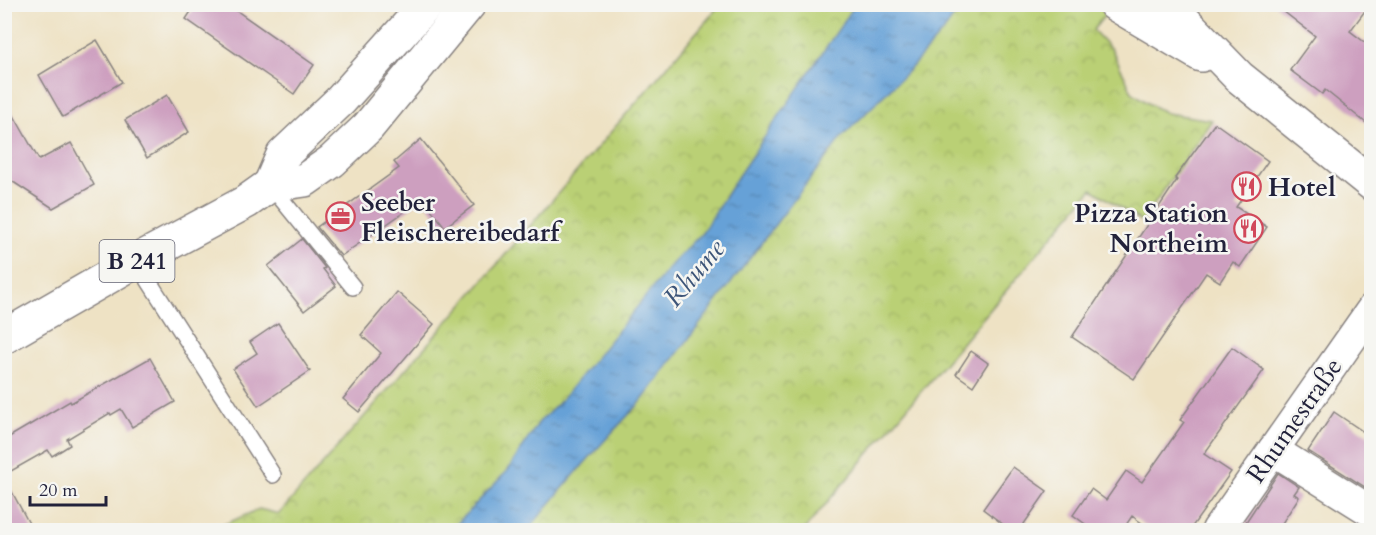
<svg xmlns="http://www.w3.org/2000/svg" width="1376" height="535" font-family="Cardo,serif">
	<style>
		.park { fill: url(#park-crowns); stroke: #6e7958; stroke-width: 1.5 }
		.water { fill: url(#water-ripples); stroke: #446289; stroke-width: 1.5 }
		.building { fill: #cd9fbf }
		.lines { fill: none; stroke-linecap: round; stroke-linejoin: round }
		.service-casing { stroke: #888280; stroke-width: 18 }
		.minor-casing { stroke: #888280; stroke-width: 33 }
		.tertiary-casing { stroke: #888280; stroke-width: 36 }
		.primary-casing { stroke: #888280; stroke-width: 36 }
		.service { stroke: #fff; stroke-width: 15 }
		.minor { stroke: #fff; stroke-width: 30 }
		.tertiary { stroke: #fff; stroke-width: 33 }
		.primary { stroke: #fff; stroke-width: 33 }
		.labels { text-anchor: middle; stroke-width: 5; stroke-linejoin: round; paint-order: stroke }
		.shield { fill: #f6f6f2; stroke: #626272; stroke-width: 1.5 }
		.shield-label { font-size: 24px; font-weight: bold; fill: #22223b }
		.poi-label { font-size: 26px; font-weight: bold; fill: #22223b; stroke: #f6f6f2; text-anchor: start }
		.street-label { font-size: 26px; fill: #22223b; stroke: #f6f6f2 }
		.water-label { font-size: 27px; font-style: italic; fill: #3d5579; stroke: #f6f6f2 }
	</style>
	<defs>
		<pattern id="park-crowns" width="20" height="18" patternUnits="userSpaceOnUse" patternTransform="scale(1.5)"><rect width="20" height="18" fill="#bad075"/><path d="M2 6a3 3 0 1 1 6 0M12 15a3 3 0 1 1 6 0" fill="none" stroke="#a0b266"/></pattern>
		<pattern id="water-ripples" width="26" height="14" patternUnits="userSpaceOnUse" patternTransform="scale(1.5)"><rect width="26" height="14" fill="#66a1d7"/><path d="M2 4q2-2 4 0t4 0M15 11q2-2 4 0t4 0" fill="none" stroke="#5483b0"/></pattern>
	</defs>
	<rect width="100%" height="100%" fill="#f6f6f2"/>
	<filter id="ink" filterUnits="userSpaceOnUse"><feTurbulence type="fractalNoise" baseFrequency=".0167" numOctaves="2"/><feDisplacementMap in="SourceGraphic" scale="12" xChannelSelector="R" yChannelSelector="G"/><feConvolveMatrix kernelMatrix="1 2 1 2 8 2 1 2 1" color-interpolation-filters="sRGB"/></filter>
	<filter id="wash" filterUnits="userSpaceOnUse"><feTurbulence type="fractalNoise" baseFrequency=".008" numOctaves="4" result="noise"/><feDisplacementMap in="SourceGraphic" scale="24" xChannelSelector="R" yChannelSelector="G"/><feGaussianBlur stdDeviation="1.35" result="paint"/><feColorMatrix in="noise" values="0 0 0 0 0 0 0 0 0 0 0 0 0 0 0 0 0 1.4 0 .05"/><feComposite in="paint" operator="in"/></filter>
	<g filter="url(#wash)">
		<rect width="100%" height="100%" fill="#eee2c4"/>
		<polygon class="park" points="719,5 1113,5 1093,30 1112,50 1132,92 1146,102 1166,113 1212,120 1142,222 1092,189 804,530 212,530 259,509 279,514 475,290 713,13"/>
		<path class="water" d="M855,5H962L946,28L911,68L841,138L640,403C600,444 564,486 528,530H451L508,470L539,422L558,404L672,264L702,233L738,176Z"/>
		<g id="blocks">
			<g class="building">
				<polygon points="196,4 227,4 314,65 294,94 186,19"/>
				<polygon points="1274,4 1370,4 1350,31 1371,47 1371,127 1325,90 1322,94 1290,70 1315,36"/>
				<polygon points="97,40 122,82 63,117 39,75"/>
				<polygon points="167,95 189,132 147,158 125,120"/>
				<polygon points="4,98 39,160 71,143 94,185 53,208 4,176"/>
				<polygon points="1215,123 1268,161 1236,207 1267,227 1240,267 1233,262 1220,282 1206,273 1134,379 1072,337 1177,180 1175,178"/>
				<polygon points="421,139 474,205 445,227 423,199 341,256 317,227 399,168 394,162"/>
				<polygon points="302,239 325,268 323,269 336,286 304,311 268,266"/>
				<polygon points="397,292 434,324 359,412 343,399 381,353 361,335"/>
				<polygon points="278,323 310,371 258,406 233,369 257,353 250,342"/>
				<polygon points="1232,347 1264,370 1204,454 1231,472 1189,531 1153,531 1132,516 1122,531 1095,531 1073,515 1091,489 1106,500 1126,471 1142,482 1184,422 1180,420"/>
				<polygon points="971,351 988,363 973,386 956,374"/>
				<polygon points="150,358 175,402 132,427 121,409 111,415 110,413 67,439 70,445 62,450 52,456 48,450 4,475 4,440 70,401 71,403"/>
				<polygon points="1334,412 1371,437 1371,491 1308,451"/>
				<polygon points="1013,467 1047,491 1019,531 1012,531 983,509"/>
				<polygon points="1278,473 1299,487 1294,494 1299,497 1277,531 1240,531"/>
				<polygon points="4,477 33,531 4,531"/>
			</g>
		</g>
	</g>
	<g filter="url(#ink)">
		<use href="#blocks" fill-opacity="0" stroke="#888280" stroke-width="1.5"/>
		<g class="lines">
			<defs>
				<g id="service">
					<polyline points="270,185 353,287"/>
					<polyline points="136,261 273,475"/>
				</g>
				<g id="minor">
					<polyline points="1273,450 1372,512"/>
					<polyline points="1217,530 1372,309"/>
				</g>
				<g id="tertiary">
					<polyline points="1115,4 1201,55"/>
					<polyline points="1168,4 1239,77 1372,184"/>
				</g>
				<g id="primary">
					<polyline points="270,185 283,155 341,100 427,4"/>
					<polyline points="4,337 136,261 246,202 270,185 305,180 332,161 368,127 469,4"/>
				</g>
			</defs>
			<use href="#service" class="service-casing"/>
			<use href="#minor" class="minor-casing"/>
			<use href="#tertiary" class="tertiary-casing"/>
			<use href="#primary" class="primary-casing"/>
			<use href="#service" class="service"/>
			<use href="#minor" class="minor"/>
			<use href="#tertiary" class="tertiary"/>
			<use href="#primary" class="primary"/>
		</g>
	</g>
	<defs>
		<symbol id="restaurant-ring" viewBox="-11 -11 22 22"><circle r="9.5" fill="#f6f6f2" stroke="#d1495b" stroke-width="1.5"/><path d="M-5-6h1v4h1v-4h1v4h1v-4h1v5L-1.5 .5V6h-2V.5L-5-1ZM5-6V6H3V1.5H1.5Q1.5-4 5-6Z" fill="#d1495b"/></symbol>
		<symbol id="office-ring" viewBox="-11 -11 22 22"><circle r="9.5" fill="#f6f6f2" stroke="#d1495b" stroke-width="1.5"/><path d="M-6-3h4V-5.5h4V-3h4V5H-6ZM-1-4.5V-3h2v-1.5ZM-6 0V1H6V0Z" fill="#d1495b"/></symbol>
	</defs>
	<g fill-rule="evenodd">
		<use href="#restaurant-ring" x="1230" y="170" width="33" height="33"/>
		<use href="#office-ring" x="324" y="200" width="33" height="33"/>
		<use href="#restaurant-ring" x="1232" y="212" width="33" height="33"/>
	</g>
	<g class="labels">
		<rect class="shield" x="99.5" y="240" width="75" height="42" rx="4.5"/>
		<g class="shield-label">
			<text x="137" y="269">B 241</text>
		</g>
		<g class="poi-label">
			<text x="1268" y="196">Hotel</text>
			<text x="361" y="211">Seeber<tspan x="361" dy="30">Fleischereibedarf</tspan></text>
			<text x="1228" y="222" text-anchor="end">Pizza Station<tspan x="1228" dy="30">Northeim</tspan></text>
		</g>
		<g class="street-label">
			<text transform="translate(1294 420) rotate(-55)" y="9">Rhumestraße</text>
		</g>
		<g class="water-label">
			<text transform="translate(694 273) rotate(-50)" y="9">Rhume</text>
		</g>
	</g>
	<rect width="1376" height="535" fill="none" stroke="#f6f6f2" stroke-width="24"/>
	<path d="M30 496v9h76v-9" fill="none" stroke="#22223b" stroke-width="3"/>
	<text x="39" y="496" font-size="18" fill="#22223b" stroke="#f6f6f2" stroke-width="4.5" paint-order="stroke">20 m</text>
</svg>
